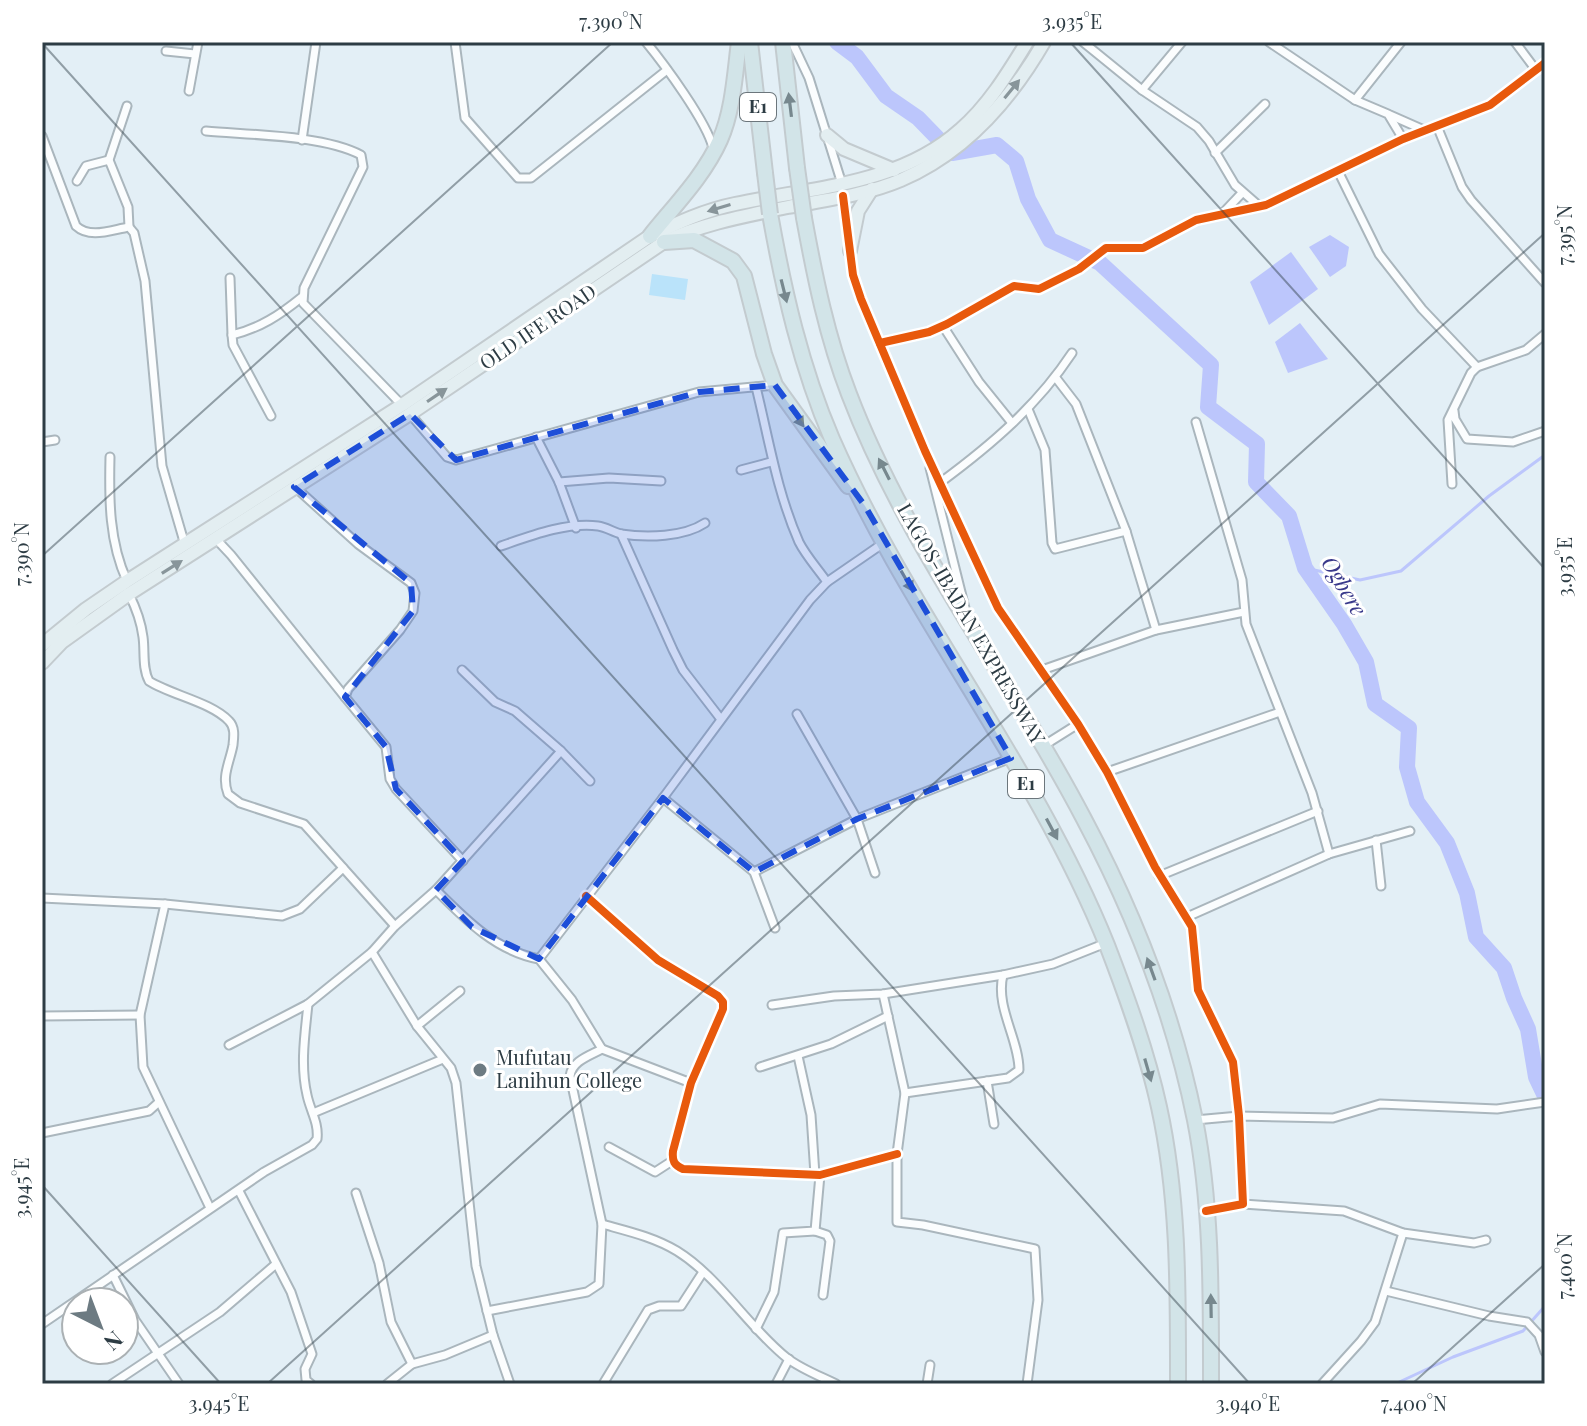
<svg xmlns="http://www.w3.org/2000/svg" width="1587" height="1426" font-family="'Playfair Display',serif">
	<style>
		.green { fill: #bae3fa }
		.water { fill: #bcc6fc }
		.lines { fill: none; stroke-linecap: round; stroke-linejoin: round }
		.stream { stroke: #bcc6fc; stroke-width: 3 }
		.river { stroke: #bcc6fc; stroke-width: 16 }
		.minor-casing { stroke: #aab6bd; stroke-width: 11 }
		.primary-casing { stroke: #c3cbcf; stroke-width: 16 }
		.motorway-casing { stroke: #c3cbcf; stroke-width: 18 }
		.minor { stroke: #fbfdfe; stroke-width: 7 }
		.primary { stroke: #e3eef1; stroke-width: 12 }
		.motorway { stroke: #d2e4e8; stroke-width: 14 }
		.motorway-bridge-casing { stroke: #c3cbcf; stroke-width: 18; stroke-linecap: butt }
		.motorway-bridge { stroke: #d2e4e8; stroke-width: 14 }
		.cycleway-casing { stroke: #fff; stroke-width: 13 }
		.cycleway { stroke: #e8590c; stroke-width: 8 }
		.oneway { fill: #88959a }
		.oneway2 { fill: #77888e }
		.marked { fill: #1d4ed8; fill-opacity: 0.2; stroke: #1d4ed8; stroke-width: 6; stroke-dasharray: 16 10; stroke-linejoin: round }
		.ticks { fill: none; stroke: #2d3c44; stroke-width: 2; stroke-opacity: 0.45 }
		.poi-dot { fill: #6d7b82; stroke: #fff; stroke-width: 3 }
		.labels { text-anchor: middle; stroke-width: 6; stroke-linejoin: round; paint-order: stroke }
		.shield { fill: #fff; stroke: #6c767c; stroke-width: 2 }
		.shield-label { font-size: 18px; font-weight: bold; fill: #2d3c44 }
		.street-label { font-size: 20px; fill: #2d3c44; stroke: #fff }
		.poi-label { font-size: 20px; fill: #2d3c44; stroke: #fff; text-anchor: start }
		.water-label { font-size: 22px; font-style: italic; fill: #39398b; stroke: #fff }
		.neatline { fill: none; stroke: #2d3c44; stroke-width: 3 }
		.ticks-label { font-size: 20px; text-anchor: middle; fill: #2d3c44 }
	</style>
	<rect width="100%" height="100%" fill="#e3eff6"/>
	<polygon class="green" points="652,274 688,279 685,300 649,295"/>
	<g class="water">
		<polygon points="1330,235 1349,247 1346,266 1330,277 1309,247"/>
		<polygon points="1291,252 1318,289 1269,325 1250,282"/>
		<polygon points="1300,323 1328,359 1288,373 1275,342"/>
	</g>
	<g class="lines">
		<g class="stream">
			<polyline points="1305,568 1360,580 1401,571 1489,496 1545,455"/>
			<polyline points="1395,1384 1453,1357 1523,1331 1545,1306"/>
		</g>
		<polyline class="river" points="837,42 857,57 886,96 918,118 952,153 997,145 1016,161 1028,199 1050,240 1100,263 1211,365 1208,407 1257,444 1256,482 1289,516 1305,568 1344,624 1366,662 1375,704 1409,728 1407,767 1417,802 1447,843 1467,893 1476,937 1504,968 1514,998 1528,1029 1536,1077 1545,1096"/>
		<defs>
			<g id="minor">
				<polyline points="455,42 465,118 518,178 531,178 667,70"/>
				<path d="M646,42C664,64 707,122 713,148"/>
				<polyline points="792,42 809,78 842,184"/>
				<polyline points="1083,42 1142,90 1197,127 1209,141 1235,185 1259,206"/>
				<polyline points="1269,42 1355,100 1388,114 1403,139"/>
				<polyline points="1515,42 1536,70"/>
				<polyline points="166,51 195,54"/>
				<polyline points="1142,90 1182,42"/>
				<polyline points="189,91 198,42"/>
				<polyline points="1355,100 1401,42"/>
				<polyline points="127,106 109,160 128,207 129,227"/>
				<polyline points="1390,115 1424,130"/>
				<polyline points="1437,126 1462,187 1471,200 1545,283"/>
				<path d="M206,131C250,135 323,135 361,155L363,167L304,288L303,303L402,405"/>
				<path d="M42,136L76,226C90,239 111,230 129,227L134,233L145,281L162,466L185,545"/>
				<polyline points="302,140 316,42"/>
				<polyline points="1215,153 1265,104"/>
				<polyline points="1338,171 1379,254 1422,309 1477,367"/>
				<polyline points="77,181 86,166 109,160"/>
				<polyline points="843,196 849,238"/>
				<polyline points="1224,212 1242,193"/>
				<polyline points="850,251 853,275 861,299 925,451 998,608 1078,724 1107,772 1155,867 1192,927 1198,990 1233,1062 1239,1116 1243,1204 1208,1211"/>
				<polyline points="230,278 232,335"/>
				<polyline points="943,326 979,382 1012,423"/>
				<polyline points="880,343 929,332 947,324 1014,286 1039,289 1079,269 1106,248 1143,248 1196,220 1266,205 1403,139 1490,105 1545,63"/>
				<polyline points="1056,378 1076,404 1126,531 1156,630"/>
				<path d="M756,387C769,440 777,492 799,542C806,556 818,569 827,582"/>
				<polyline points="1028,409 1045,450 1052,543 1055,549 1126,531"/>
				<polyline points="1454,411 1455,419 1467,439 1513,442 1545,431"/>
				<polyline points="410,414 447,457 456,460 699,392 775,385"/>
				<path d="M271,416L233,345L232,335C260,328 280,315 302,297"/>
				<polyline points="1196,422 1242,580 1246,624 1312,793 1329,854"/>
				<polyline points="536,437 559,482 576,528"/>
				<polyline points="42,442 55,440"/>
				<path d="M110,457C109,499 109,542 127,581"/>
				<polyline points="930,468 965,608"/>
				<polyline points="741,470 771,462"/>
				<polyline points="559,482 609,478 661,481"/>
				<path d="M941,482C991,445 1037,406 1072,353"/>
				<polyline points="1452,484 1448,420 1471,373 1477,367 1526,350 1545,334"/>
				<polyline points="295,487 358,544 411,583 415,593 413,611 400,630 348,689 345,697 386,747 390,779 396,789 463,861"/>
				<polyline points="621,534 673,650 683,670 720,718"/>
				<polyline points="216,539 231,555 345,697"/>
				<path d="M501,546C530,536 566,522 598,526C606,527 613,532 621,534C647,538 684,537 705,523"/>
				<path d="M129,594C136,608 141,621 143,637C145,651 142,668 149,681C171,695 211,702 229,721C235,727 234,736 233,745C230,762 221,776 228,794L240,803L304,824L395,926"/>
				<polyline points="462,670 495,702 515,711 561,751 590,781"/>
				<polyline points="1042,670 1156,630 1244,612"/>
				<polyline points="797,714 857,819 875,873"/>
				<polyline points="1043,746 1078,724"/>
				<polyline points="1107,772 1280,712"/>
				<polyline points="663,798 754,872 775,928"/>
				<polyline points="1376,840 1381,886"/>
				<polyline points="754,872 857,819 1011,758"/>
				<polyline points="1159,876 1318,811"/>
				<path d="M436,890C466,920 496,951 539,959L572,1000L602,1049L691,1083"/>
				<path d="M586,896L658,960L718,996L723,1002V1009L691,1083L673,1151C672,1161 674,1165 683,1169L820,1175L897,1154"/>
				<polyline points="42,898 165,904 282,916 300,909 343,868"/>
				<polyline points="165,904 140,1015 143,1067 210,1208"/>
				<polyline points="1187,917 1329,854 1410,831"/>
				<polyline points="372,952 417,1026 451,1068 456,1083 476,1266 493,1335 510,1384"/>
				<polyline points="539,959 663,798 810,600 827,582 885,542"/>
				<polyline points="883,994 905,1093 897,1154 897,1222 923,1225 1035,1249 1038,1300 1027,1384"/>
				<polyline points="772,1005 834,996 883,994 1003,975 1053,964 1106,943"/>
				<polyline points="42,1016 140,1015"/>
				<polyline points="417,1026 460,991"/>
				<polyline points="229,1045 308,1004 372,952 395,926 436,890 561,751"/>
				<polyline points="798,1056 811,1115 815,1175"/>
				<polyline points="760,1067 831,1044 888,1016"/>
				<polyline points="987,1081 994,1124"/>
				<path d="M905,1093L1008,1078L1019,1070C1019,1039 995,1007 1003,975"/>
				<polyline points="313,1113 443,1059"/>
				<polyline points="1195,1120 1239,1116 1333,1118 1380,1104 1497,1109 1545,1102"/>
				<polyline points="42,1133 149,1111 159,1102"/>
				<polyline points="609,1147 655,1172 672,1161"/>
				<polyline points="239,1191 291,1292 312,1354 305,1369 306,1380 311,1384"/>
				<polyline points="356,1193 379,1263 391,1322 412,1364"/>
				<polyline points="1243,1204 1344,1211 1403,1233 1474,1243 1486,1240"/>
				<path d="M602,1224C627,1231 654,1237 677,1251C719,1277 748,1327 787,1358C801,1369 820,1376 836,1384"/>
				<polyline points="815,1231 827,1235 830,1241 823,1295"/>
				<polyline points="113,1275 135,1320 179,1384"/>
				<polyline points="1386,1291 1489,1316 1527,1322 1539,1335 1545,1352"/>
				<path d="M487,1311L587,1292L599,1284L602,1224L570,1076C572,1061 589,1056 602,1049"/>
				<path d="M42,1324L264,1172L312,1145L317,1139C319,1123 310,1110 307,1095C300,1065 305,1034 308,1004"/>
				<polyline points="756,1329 774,1292 783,1233 815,1231 820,1175"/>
				<polyline points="112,1384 220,1312 276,1264"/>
				<polyline points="387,1384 412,1364 445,1355 493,1335"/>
				<polyline points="603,1384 648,1310 659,1306 681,1306 703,1272"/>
				<polyline points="776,1384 789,1359"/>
				<polyline points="927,1384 930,1365"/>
				<polyline points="1322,1384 1361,1341 1375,1322 1403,1233"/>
			</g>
			<g id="primary">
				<polyline points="827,135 844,149 894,170"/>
				<polyline points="850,251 858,211 872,189"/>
				<path d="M42,645L86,609L127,581L402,405L650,236C677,223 705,210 735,204C812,187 899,185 960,130C988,106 1008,73 1027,42"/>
				<path d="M42,663L62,642L129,594L410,414L664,242C704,223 745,216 788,207C825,200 866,195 901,180C964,153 1010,101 1044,42"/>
			</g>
			<g id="motorway">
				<polyline points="750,42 765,173"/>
				<polyline points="783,42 797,168"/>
				<path d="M770,214C784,292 801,367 832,439C909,615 1035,766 1107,945C1127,997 1147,1052 1159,1107C1179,1198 1178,1291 1178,1384"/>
				<path d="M804,218C815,278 827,337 849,394C907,546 1009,676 1084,819C1134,913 1174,1016 1195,1120C1212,1206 1211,1296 1211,1384"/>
				<path d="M650,236C674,206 704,176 720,140C733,111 735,73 739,42"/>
				<polyline points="664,242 694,240 733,261 744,276 764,354 775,385 848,486"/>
			</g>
		</defs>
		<use href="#minor" class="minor-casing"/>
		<use href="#primary" class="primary-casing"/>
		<use href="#motorway" class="motorway-casing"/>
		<use href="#minor" class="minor"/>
		<use href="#primary" class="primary"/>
		<use href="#motorway" class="motorway"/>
		<defs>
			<g id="motorway-bridge">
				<polyline points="797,168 804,218"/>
				<polyline points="765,173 770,214"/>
			</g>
		</defs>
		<use href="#motorway-bridge" class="motorway-bridge-casing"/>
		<use href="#motorway-bridge" class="motorway-bridge"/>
		<defs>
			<g id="cycleway">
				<polyline points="843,196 853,275 861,299 925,451 998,608 1078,724 1107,772 1155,867 1192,927 1198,990 1233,1062 1239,1116 1243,1204 1206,1211"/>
				<polyline points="880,343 929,332 947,324 1014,286 1039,289 1079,269 1106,248 1143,248 1196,220 1266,205 1403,139 1490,105 1545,63"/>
				<path d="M586,896L658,960L718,996L723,1002V1009L691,1083L673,1151C672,1161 674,1165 683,1169L820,1175L897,1154"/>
			</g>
		</defs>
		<use href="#cycleway" class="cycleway-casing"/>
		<use href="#cycleway" class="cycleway"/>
	</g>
	<defs><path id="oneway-solid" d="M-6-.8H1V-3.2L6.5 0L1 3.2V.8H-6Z" transform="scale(2)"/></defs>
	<g class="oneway">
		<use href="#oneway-solid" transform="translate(1012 89) rotate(-51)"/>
		<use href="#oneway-solid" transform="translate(719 208) rotate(163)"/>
		<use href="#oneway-solid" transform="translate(437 395) rotate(-34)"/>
		<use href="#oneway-solid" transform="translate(172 567) rotate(-32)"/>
	</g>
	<g class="oneway2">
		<use href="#oneway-solid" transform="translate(790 105) rotate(-97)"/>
		<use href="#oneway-solid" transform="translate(784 291) rotate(76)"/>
		<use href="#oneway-solid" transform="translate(797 417) rotate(55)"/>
		<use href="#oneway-solid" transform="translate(884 469) rotate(-117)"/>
		<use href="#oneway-solid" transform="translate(907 581) rotate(60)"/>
		<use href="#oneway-solid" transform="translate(1052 829) rotate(62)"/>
		<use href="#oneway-solid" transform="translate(1151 969) rotate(-110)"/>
		<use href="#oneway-solid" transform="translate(1148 1070) rotate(74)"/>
		<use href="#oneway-solid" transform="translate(1211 1306) rotate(-91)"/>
	</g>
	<path class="marked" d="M775,385L865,506L1011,758L857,819L754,872L663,798L539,959L472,927L436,890L463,861L396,789L386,747L345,697L413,611L411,583L294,487L410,414L456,460L699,392Z"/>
	<path class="ticks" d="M1070,42L1545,569M42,43L1250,1384M42,556L613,42M42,1185L221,1384M267,1384L1545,233M1412,1384L1545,1264"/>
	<circle class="poi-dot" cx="480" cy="1070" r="8"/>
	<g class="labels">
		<g class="shield">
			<rect x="740" y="93" width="36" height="28" rx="6"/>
			<rect x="1008" y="770" width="36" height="28" rx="6"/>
		</g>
		<g class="shield-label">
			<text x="758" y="113">E1</text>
			<text x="1026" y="790">E1</text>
		</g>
		<g class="street-label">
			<text transform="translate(538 327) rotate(-34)" y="7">OLD IFE ROAD</text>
			<text transform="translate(971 624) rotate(60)" y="7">LAGOS-IBADAN EXPRESSWAY</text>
		</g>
		<g class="poi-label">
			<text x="496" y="1065">Mufutau<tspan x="496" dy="23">Lanihun College</tspan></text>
		</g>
		<g class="water-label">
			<text transform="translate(1344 586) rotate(59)" y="8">Ogbere</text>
		</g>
	</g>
	<rect width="1587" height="1426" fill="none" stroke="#ffffff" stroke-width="88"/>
	<g transform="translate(100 1326) rotate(138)"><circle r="38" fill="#ffffff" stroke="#abb1b4" stroke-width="2"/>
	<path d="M0-6L14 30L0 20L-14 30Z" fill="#6d7b82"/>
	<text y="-12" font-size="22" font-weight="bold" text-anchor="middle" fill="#2d3c44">N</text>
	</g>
	<rect x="44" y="44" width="1499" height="1338" class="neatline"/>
	<g class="ticks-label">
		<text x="611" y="29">7.390°N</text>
		<text x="1072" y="29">3.935°E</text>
		<text transform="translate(1565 235) rotate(-90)" y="7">7.395°N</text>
		<text transform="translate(22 554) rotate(-90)" y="7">7.390°N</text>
		<text transform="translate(1565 567) rotate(-90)" y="7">3.935°E</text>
		<text transform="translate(22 1188) rotate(-90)" y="7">3.945°E</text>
		<text transform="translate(1565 1266) rotate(-90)" y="7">7.400°N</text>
		<text x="219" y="1411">3.945°E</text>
		<text x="1248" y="1411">3.940°E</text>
		<text x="1414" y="1411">7.400°N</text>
	</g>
</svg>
